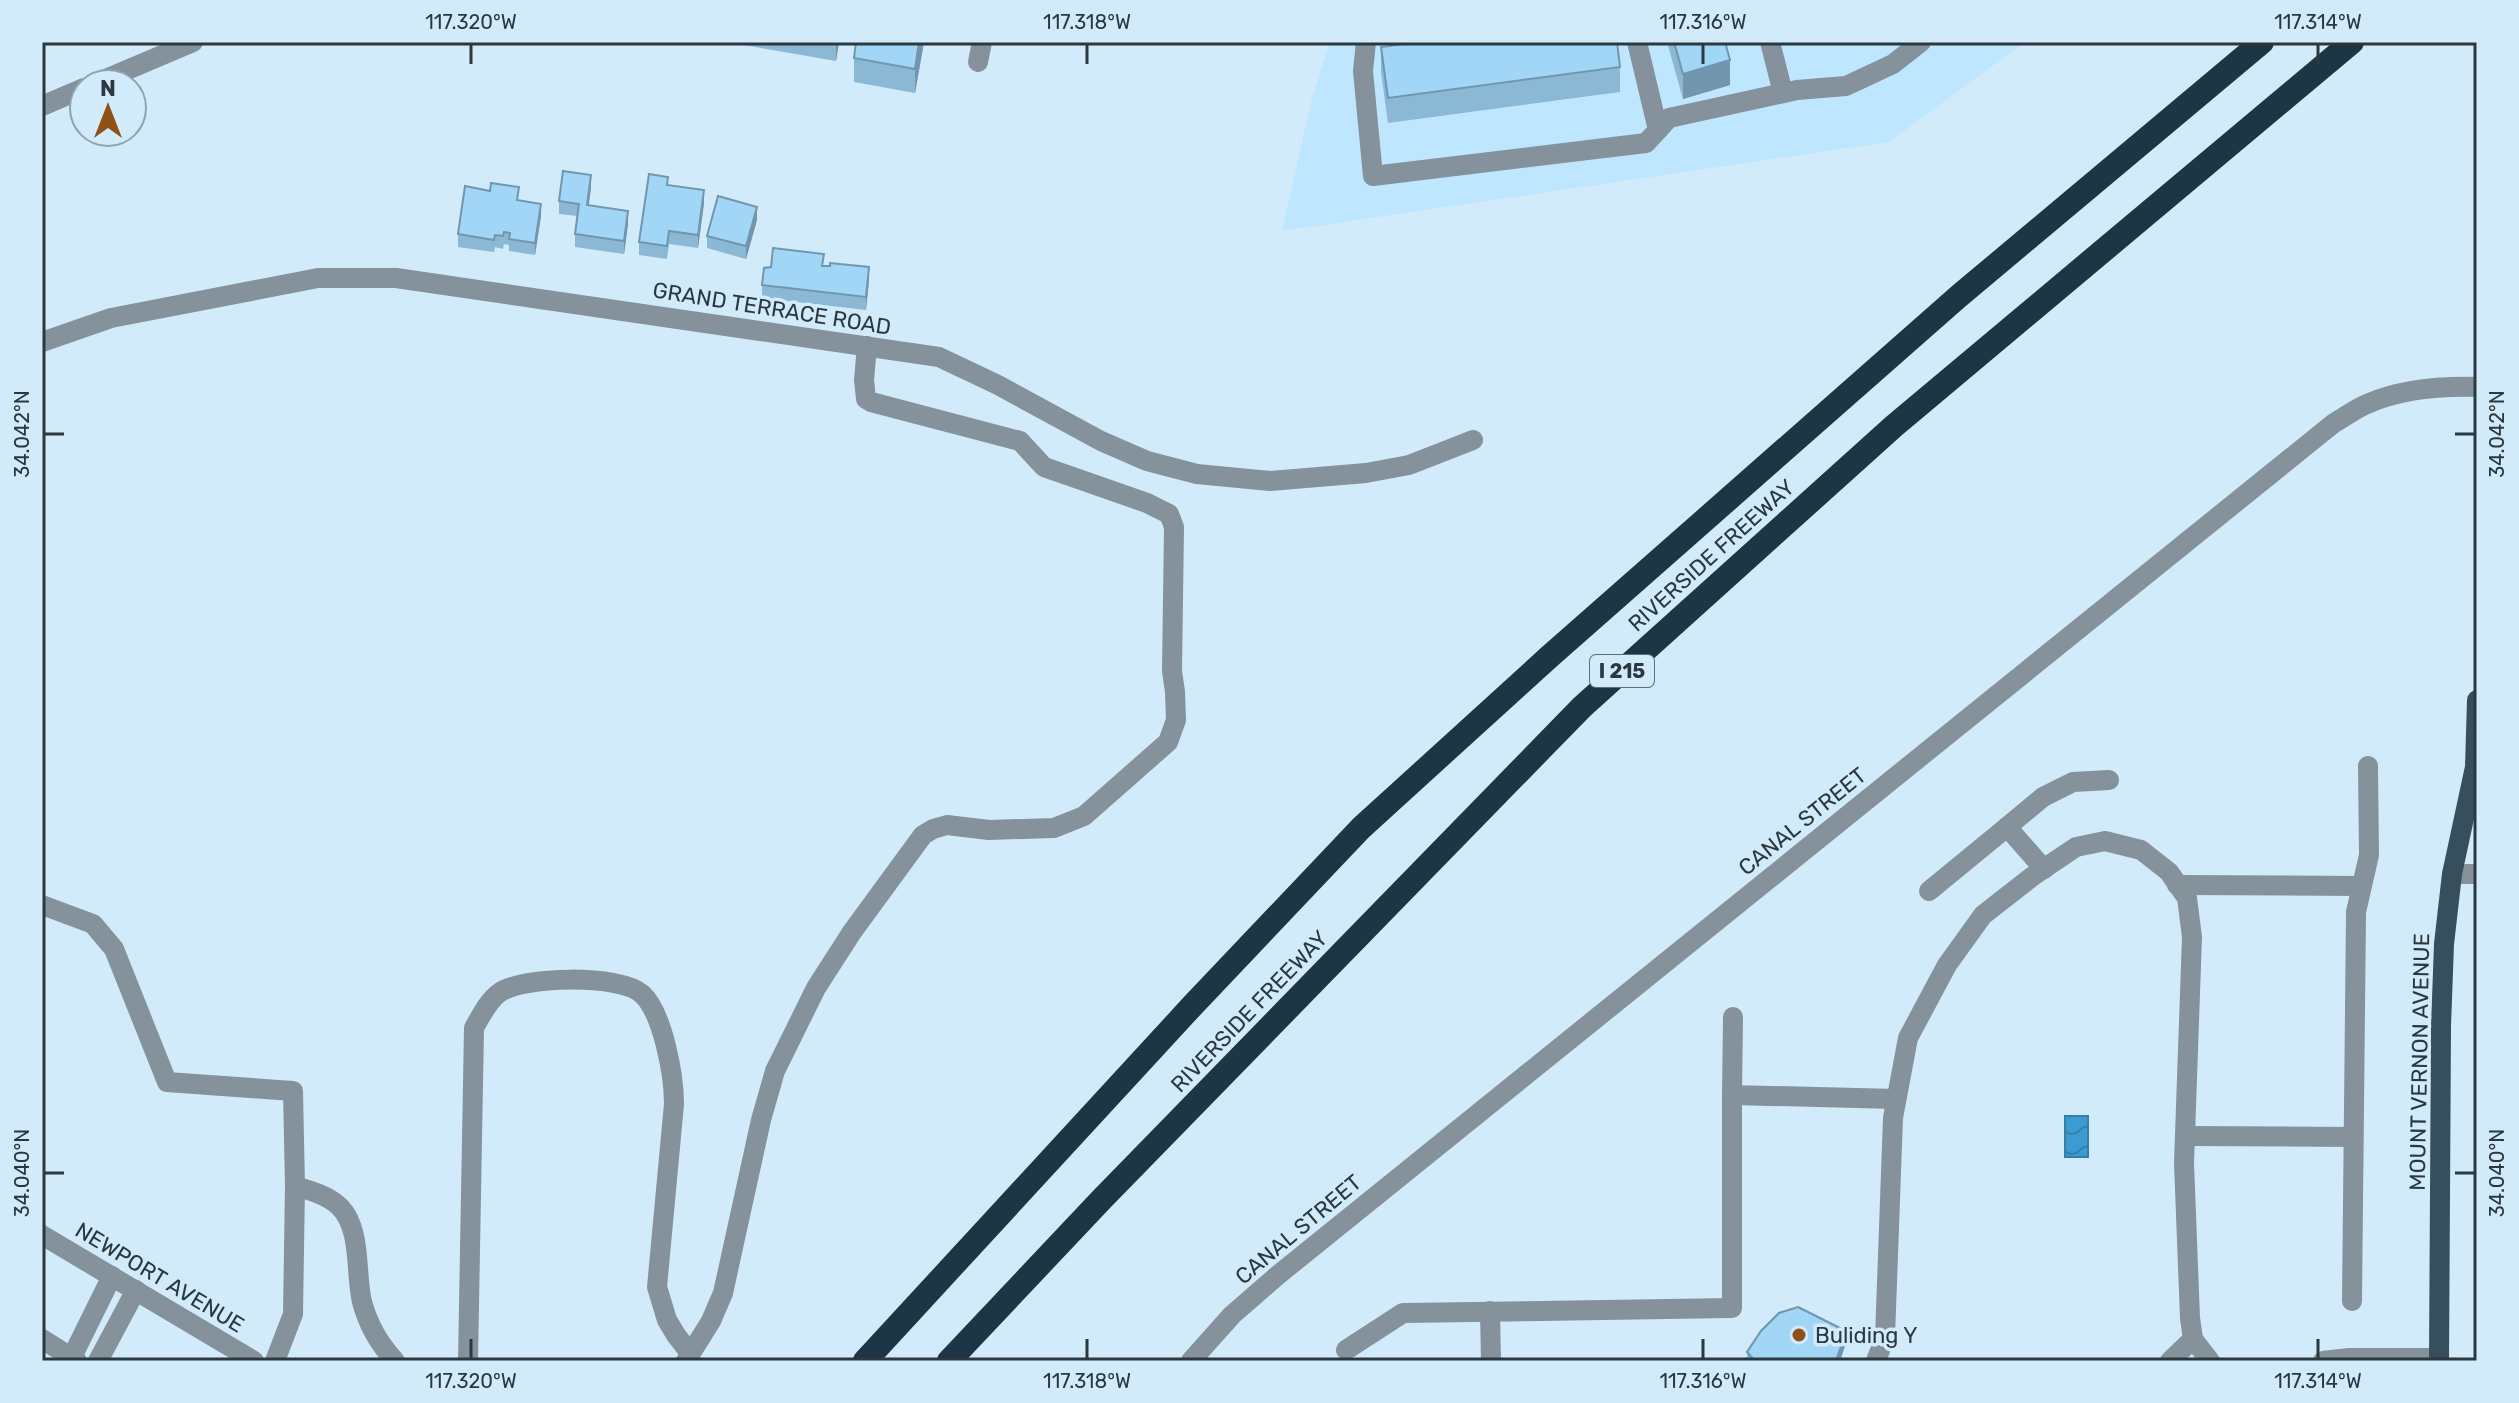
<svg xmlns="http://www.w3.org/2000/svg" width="2519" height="1403" font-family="Rubik,sans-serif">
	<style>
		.built { fill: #bfe6ff }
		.water { fill: url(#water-waves); stroke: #377ea6; stroke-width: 2 }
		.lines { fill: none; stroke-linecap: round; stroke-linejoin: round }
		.minor { stroke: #85929b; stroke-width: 20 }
		.major { stroke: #374e5c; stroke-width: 20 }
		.highway { stroke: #1c3646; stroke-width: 24 }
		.wall { fill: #8bb8d4 }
		.shaded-wall { fill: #7196ad }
		.building { fill: #a2d6f7; stroke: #7196ad; stroke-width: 2 }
		.ticks { fill: none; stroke: #2b3840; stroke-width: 3 }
		.poi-dot { fill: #905119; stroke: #d2ebfb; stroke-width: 3 }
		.labels { text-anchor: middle; stroke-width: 7; stroke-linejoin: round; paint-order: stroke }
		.shield { fill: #d2ebfb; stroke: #5d6e78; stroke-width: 2 }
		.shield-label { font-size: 20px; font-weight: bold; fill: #2b3840 }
		.street-label { font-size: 22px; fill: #2b3840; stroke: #d2ebfb }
		.poi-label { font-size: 22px; fill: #2b3840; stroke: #d2ebfb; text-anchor: start }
		.neatline { fill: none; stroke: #2b3840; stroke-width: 3 }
		.ticks-label { font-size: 20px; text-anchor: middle; fill: #2b3840 }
	</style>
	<defs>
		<pattern id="water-waves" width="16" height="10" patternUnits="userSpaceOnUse" patternTransform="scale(2)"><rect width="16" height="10" fill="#3c9cd1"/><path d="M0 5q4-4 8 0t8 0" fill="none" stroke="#3380ab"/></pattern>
	</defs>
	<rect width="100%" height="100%" fill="#d2ebfb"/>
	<polygon class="built" points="1330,42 2025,42 1889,142 1282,231 1312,98"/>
	<rect class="water" x="2065" y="1116" width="23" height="41"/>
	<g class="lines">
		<g class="minor">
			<polyline points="1366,42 1363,71 1373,176 1646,143 1669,118 1797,90 1846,86 1893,64 1921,42"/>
			<polyline points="1637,42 1658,130"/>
			<polyline points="1770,42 1783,93"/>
			<polyline points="978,62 982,42"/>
			<polyline points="94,84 193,42"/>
			<polyline points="42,106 84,88"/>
			<polyline points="42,342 111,318 318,278 396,278 939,357 998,385 1101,441 1147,461 1197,474 1270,481 1366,473 1409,465 1473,440"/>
			<polyline points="2044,869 2007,827 2043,797 2073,782 2109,780"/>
			<polyline points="2452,874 2477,874"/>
			<polyline points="2177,885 2361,886"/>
			<polyline points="1929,891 2007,827"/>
			<polyline points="42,905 93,924 114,949 167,1082 293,1091 295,1186 293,1314 275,1361"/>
			<polyline points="1733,1017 1732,1095 1896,1099"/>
			<polyline points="2185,1136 2353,1137"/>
			<path d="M295,1186C311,1191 328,1195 340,1207C362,1230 355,1272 362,1302C368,1324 379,1344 395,1361"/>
			<polyline points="42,1235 254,1361"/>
			<polyline points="2352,1301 2356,912 2369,855 2368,766"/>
			<polyline points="1490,1311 1491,1361"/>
			<polyline points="42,1339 77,1361"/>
			<polyline points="1346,1350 1403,1313 1732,1308 1732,1095"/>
			<polyline points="72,1357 112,1276"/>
			<polyline points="98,1361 136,1290"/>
			<path d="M468,1361L474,1028C481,1016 488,1001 499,993C522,976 620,974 642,994C663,1013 674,1076 674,1104L657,1287L667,1320L676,1335L690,1353"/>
			<polyline points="686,1361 711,1321 723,1293 761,1120 775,1071 816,988 852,932 923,835 933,829 947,825 989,830 1054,828 1084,816 1168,742 1176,720 1175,692 1172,671 1174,527 1169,514 1147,503 1044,467 1020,441 871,402 866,399 864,380 867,346"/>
			<path d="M1191,1361L1232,1315L1278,1275L2334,423C2345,417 2355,409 2367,404C2401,389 2440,386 2477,387"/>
			<polyline points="1876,1361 1885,1337 1893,1118 1908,1038 1947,965 1983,915 2033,876 2076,847 2105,841 2141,850 2169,872 2187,898 2192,937 2184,1163 2190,1318 2193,1339 2210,1361"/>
			<polyline points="2170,1361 2193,1339"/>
			<polyline points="2323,1361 2349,1358 2439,1358"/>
		</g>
		<polyline class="major" points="2439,1361 2441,1026 2444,944 2452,874 2475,767 2477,700"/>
		<g class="highway">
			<polyline points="865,1361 1193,1005 1361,828 1549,657 1959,296 2262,42"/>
			<polyline points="949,1361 1101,1200 1582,707 1894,426 2352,42"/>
		</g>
	</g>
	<g class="wall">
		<polygon points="738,42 839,42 836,61 738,44"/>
		<polygon points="924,42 915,93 854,82 854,58"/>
		<polygon points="1667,42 1725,42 1730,85 1683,99"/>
		<polygon points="1381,47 1620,67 1620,92 1388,123 1381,72"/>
		<polygon points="668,185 704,203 698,248 669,244 667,259 639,255 639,242"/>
		<polygon points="591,188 588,206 628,224 624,254 575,247 575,234 577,216 559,214 559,201"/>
		<polygon points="519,200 541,216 535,255 509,251 509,245 504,244 503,249 495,247 494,252 458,247 458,234"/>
		<polygon points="757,220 746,259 707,248 707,236"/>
		<polygon points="824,266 869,280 866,310 762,298 762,285"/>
		<polygon points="1846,1343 1840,1361 1747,1361 1747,1352"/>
	</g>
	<g class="shaded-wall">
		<polygon points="836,42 839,42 836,61"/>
		<polygon points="919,42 924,42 915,93 915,69"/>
		<polygon points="1730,60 1730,85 1683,99 1683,74"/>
		<polygon points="591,175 591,188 587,218 587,205"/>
		<polygon points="704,190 704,203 698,248 698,235"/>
		<polygon points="541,204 541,216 535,255 535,243"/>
		<polygon points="757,207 757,220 746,259 746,246"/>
		<polygon points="628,211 628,224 624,254 624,241"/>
		<polygon points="869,267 869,280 866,310 866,297"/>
		<polygon points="1846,1331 1846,1343 1840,1361 1836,1361"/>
	</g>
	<g class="building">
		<polygon points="856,42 919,42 915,69 854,58"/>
		<polygon points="1419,42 1617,42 1620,67 1388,98 1381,47"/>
		<polygon points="1674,42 1725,42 1730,60 1683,74"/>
		<polygon points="563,171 591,175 587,205 628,211 624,241 575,234 579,204 559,201"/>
		<polygon points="649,174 668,177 667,185 704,190 698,235 669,231 667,246 639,242"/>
		<polygon points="491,183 519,187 517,200 541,204 535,243 509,239 510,233 504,232 503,236 495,235 494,240 458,234 465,186 490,191"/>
		<polygon points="718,196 757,207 746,246 707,236"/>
		<polygon points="773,248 824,254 822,266 830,266 830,263 869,267 866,297 762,285 764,268 771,267"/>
		<polygon points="1798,1307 1846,1331 1836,1361 1755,1361 1747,1352 1761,1331 1779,1313"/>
	</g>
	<path class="ticks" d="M471,44V64M1087,44V64M1703,44V64M2318,44V64M44,434H64M2455,434H2475M44,1173H64M2455,1173H2475M471,1339V1359M1087,1339V1359M1703,1339V1359M2318,1339V1359"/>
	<circle class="poi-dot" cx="1799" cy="1335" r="8"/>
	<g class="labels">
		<rect class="shield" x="1590" y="655" width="64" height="32" rx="6"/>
		<g class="shield-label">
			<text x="1622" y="678">I 215</text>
		</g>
		<g class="street-label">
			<text transform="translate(772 308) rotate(9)" y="8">GRAND TERRACE ROAD</text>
			<text transform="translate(1711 555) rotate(-42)" y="8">RIVERSIDE FREEWAY</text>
			<text transform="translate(1802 821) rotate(-39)" y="8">CANAL STREET</text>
			<text transform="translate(1249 1011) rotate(-46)" y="8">RIVERSIDE FREEWAY</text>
			<text transform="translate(2419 1062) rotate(-89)" y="8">MOUNT VERNON AVENUE</text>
			<text transform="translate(1298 1229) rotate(-40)" y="8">CANAL STREET</text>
			<text transform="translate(160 1277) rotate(31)" y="8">NEWPORT AVENUE</text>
		</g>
		<g class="poi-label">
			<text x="1815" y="1343">Buliding Y</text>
		</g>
	</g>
	<rect width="2519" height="1403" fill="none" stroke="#d2ebfb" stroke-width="88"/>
	<g transform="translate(108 108)"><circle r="38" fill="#d2ebfb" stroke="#8fa3b0" stroke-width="2"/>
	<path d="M0-6L14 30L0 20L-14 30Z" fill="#905119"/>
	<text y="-12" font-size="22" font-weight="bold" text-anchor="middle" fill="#2b3840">N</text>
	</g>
	<rect x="44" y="44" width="2431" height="1315" class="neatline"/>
	<g class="ticks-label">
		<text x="471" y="29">117.320°W</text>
		<text x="1087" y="29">117.318°W</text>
		<text x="1703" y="29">117.316°W</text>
		<text x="2318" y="29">117.314°W</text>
		<text transform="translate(22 434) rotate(-90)" y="7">34.042°N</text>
		<text transform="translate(2497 434) rotate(-90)" y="7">34.042°N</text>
		<text transform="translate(22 1173) rotate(-90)" y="7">34.040°N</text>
		<text transform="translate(2497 1173) rotate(-90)" y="7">34.040°N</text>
		<text x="471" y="1388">117.320°W</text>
		<text x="1087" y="1388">117.318°W</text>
		<text x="1703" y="1388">117.316°W</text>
		<text x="2318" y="1388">117.314°W</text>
	</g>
</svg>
